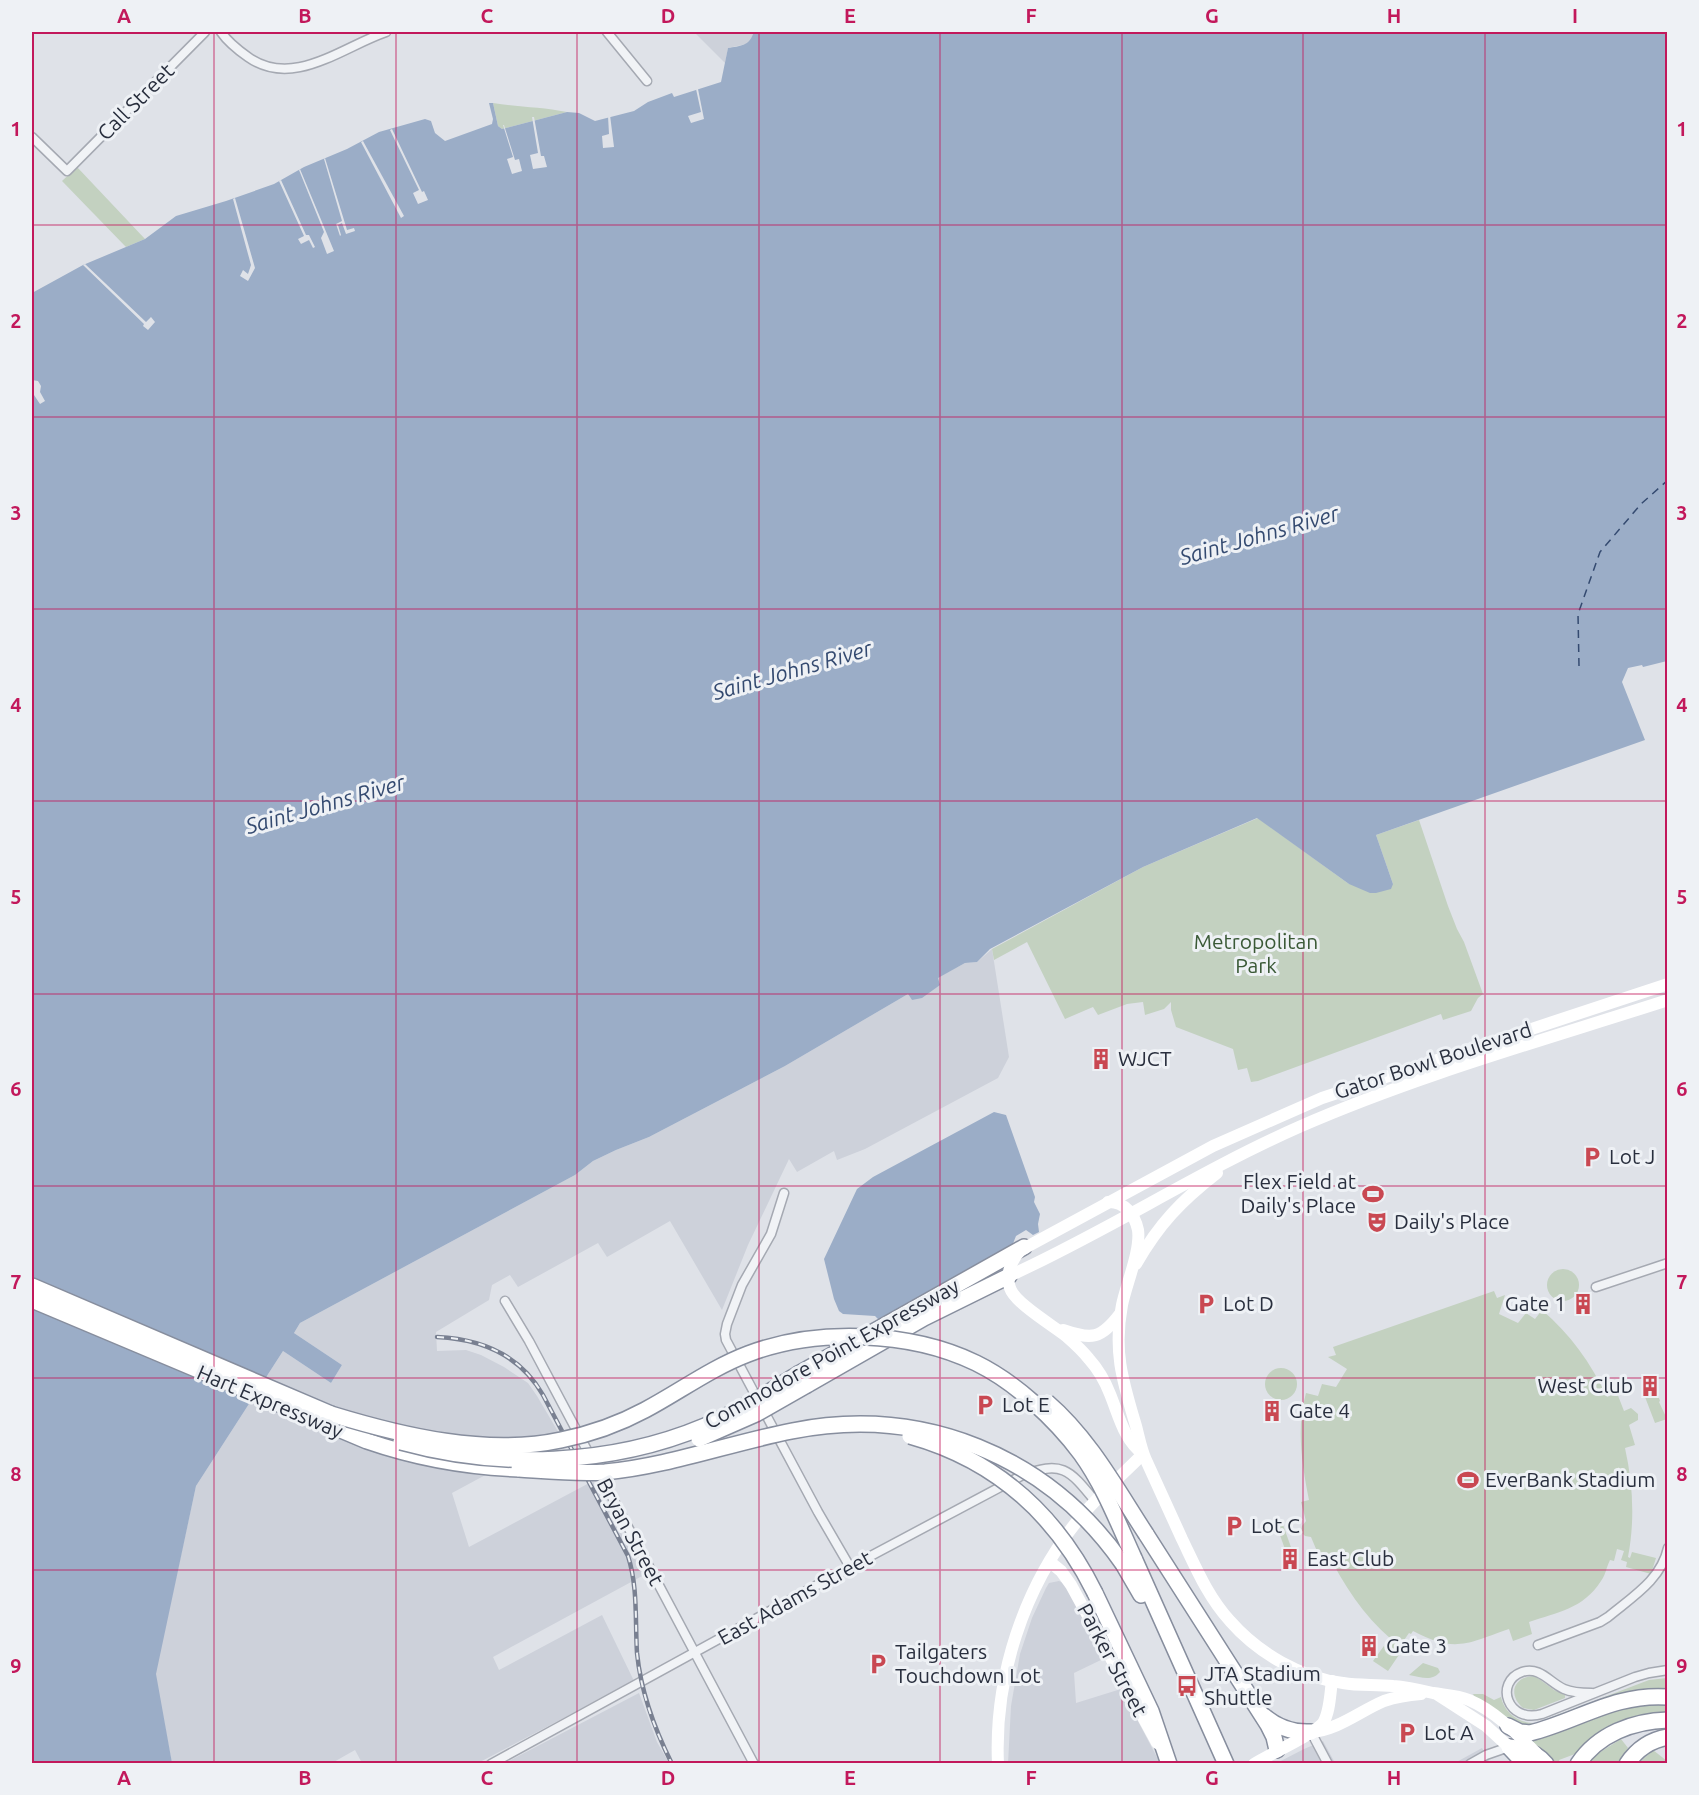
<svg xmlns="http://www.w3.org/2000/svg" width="1699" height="1795" font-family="Ubuntu,sans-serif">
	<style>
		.built { fill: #cdd1da }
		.green { fill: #c3d1c0 }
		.water { fill: #9badc7 }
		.pier { fill: #dfe2e8 }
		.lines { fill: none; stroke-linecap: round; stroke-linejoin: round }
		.ferry { stroke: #344a70; stroke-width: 1.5; stroke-dasharray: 8 6; stroke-linecap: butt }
		.street-casing { stroke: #a5a9b2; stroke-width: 11 }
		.highway-casing { stroke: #878e9e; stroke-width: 18 }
		.street { stroke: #f1f3f6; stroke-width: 8 }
		.secondary { stroke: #fff; stroke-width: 12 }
		.highway { stroke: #fff; stroke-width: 15 }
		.rail-casing { stroke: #798091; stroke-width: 4.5 }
		.rail { stroke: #eef1f5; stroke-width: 2; stroke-dasharray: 7; stroke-linecap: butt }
		.highway-bridge-casing { stroke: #878e9e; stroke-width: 18; stroke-linecap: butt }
		.highway-bridge { stroke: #fff; stroke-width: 15 }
		.grid { fill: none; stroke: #c2185b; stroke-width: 1.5; stroke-opacity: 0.55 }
		.labels { text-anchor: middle; stroke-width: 6; stroke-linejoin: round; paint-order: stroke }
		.street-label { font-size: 21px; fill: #292f3e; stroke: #eef1f5 }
		.park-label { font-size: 21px; fill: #3a5936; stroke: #eef1f5 }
		.poi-label { font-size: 21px; fill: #292f3e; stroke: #eef1f5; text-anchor: start }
		.water-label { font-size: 22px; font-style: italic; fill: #344a70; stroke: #eef1f5 }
		.neatline { fill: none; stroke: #c2185b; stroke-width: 2 }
		.grid-label { font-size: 20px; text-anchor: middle; font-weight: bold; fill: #c2185b }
	</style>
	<rect width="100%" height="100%" fill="#dfe2e8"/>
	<g class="built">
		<polygon points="694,32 761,32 753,34 751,40 747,44 728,48 725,63"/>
		<polygon points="992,949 1009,1057 998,1078 865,1149 837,1160 834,1151 797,1172 789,1159 748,1245 722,1310 670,1221 607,1257 598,1243 518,1287 510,1275 492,1285 489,1300 436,1332 437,1351 466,1350 481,1355 504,1367 528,1383 537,1396 560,1435 452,1493 469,1547 593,1481 644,1575 493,1657 499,1670 602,1615 634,1681 478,1763 362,1763 355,1750 332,1763 172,1764 155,1674 196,1486 283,1351 331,1383 342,1365 294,1333 300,1323 575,1175 593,1161 616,1150 649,1137 785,1066 908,994 912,1000 937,978 965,963 977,962"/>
		<polygon points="1059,1581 1065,1584 1105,1658 1074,1673 1076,1703 1121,1689 1160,1763 1008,1764 1011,1706 1020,1654 1032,1618 1046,1588 1049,1583"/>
		<polygon points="639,1693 657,1742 669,1763 505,1763"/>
		<polygon points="1323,1741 1335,1763 1275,1764 1304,1749"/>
		<polygon points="1482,1748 1490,1763 1453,1764"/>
	</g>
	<g class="green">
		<path d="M493,103C518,107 542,107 567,112L502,129L498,126Z"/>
		<polygon points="77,167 145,239 126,247 62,181"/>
		<polygon points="1258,818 1349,884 1393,884 1376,835 1419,820 1448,906 1457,929 1464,942 1483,994 1478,998 1471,1011 1443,1020 1441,1014 1258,1081 1251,1082 1247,1068 1238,1070 1233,1049 1176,1027 1171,1010 1171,1002 1164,1009 1145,1015 1143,1002 1127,1004 1098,1015 1093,1007 1065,1019 1027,942 994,960 992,949 1143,867"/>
		<circle cx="1563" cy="1285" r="16"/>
		<path d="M1494,1291L1497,1298L1505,1295L1499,1314L1518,1323L1526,1313L1535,1319L1542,1310C1570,1334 1591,1363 1607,1397L1617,1393L1624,1411L1631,1408L1638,1414V1420L1629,1425L1635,1445L1625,1448C1633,1484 1635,1520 1628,1557L1630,1558L1632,1552L1656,1558L1651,1574L1626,1567L1627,1562L1621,1560L1624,1551L1617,1549L1614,1561L1610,1560C1606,1568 1606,1574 1601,1581C1583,1609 1558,1612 1529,1622L1532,1634L1513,1641L1509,1629C1466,1644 1455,1653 1413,1631L1411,1634L1409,1633L1400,1646L1403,1649L1388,1671L1373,1661L1389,1639H1391C1363,1615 1344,1585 1327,1552L1319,1556L1311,1537L1305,1536L1301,1532L1302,1526L1306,1521L1301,1502L1309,1500C1302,1465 1296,1428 1306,1393L1318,1396L1322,1384L1336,1387L1347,1369L1328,1357L1336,1355L1333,1347Z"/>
		<circle cx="1281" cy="1384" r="16"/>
		<polygon points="1657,1392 1660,1401 1659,1402 1667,1419 1655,1423 1645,1397"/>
		<polygon points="1282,1522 1292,1550 1286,1552 1276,1524"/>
		<path d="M1423,1663L1438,1668L1440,1672C1431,1682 1422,1677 1409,1675Z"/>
		<path d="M1535,1676L1554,1690L1565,1695V1698L1534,1710L1523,1708C1507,1694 1514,1676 1535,1676Z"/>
		<path d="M1667,1678V1694L1522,1729L1475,1698L1473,1694H1483L1494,1700L1501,1697C1504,1713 1520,1724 1536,1723L1649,1680Z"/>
		<polygon points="1667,1703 1667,1717 1577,1756 1575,1754 1559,1760 1560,1763 1557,1763 1532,1741 1532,1739 1624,1705"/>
		<polygon points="1621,1739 1628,1748 1618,1763 1586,1764 1586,1761"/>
		<polygon points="1653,1750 1667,1761 1667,1763 1638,1764"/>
	</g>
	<g class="water">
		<path d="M761,32H1667V661L1643,667L1642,665L1628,668L1622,682L1645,740L1376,835L1393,884L1391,889L1376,893H1370L1349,884L1257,818L1143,867L990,949L977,962L965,963L938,978L940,985L922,998L912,1000L908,994L785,1066L649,1137L616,1150L593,1161L575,1175L300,1323L294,1333L342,1365L331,1383L283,1351L196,1486L156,1674L172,1763H32V293L83,265L145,239L176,216L226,201L274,184L304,167L347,149L379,132L425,119L431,121L435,133L445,141L492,124L493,119L489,103H493L498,126L502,129L567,112L579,113L595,121L634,111L648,102L672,93L674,97L721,82L728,48C740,46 749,46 753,34Z"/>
		<polygon points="994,1112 1006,1115 1035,1197 1034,1202 1040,1214 1038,1224 1039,1232 1033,1235 1026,1230 1016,1236 1012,1246 880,1321 875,1316 843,1314 839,1311 834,1299 824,1259 857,1189 873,1177"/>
	</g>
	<g class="pier">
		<polygon points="696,89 698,89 704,119 691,123 688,116 701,112"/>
		<polygon points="610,115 614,147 603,148 602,136 609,134 608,116"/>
		<polygon points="532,117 534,117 541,156 544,156 547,167 533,169 530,155 538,153"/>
		<polygon points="503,125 504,125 515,160 519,159 522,171 512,174 507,159 513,157"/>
		<polygon points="392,129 422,192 424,191 428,200 418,204 413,193 419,190 390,130"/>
		<polygon points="363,141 404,216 401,218 361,142"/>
		<polygon points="325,158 347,230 354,228 355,231 346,234 342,223 338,225 341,235 340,236 336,224 342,221 324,159"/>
		<polygon points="300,169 334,251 327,254 321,238 324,232 299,170"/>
		<polygon points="281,180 306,235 309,235 315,247 313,248 309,240 301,244 298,239 304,236 279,181"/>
		<polygon points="235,198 255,268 248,281 240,276 243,270 248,274 251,265 233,199"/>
		<polygon points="85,264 146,322 151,317 155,322 148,330 143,326 144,324 83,265"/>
		<polygon points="32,380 38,381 41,386 40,392 45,401 40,404 34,395 32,394"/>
	</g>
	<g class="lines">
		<polyline class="ferry" points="1579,666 1578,614 1600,552 1641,504 1668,480"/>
		<defs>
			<g id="street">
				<path d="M221,32C228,42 238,50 248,57C293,89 342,47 386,32"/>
				<polyline points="607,32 647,81"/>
				<polyline points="32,137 67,171 205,32"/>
				<polyline points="784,1193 771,1234 742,1285 727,1324 725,1334 726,1340 818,1512 850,1567"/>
				<polyline points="1596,1287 1668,1263"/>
				<polyline points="505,1301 529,1341 754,1764"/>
				<path d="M1538,1645L1600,1622L1608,1617C1632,1597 1661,1580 1668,1548"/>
				<path d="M1592,1693C1583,1693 1573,1693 1564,1689C1550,1683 1540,1666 1522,1672C1494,1682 1507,1724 1542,1714L1635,1677L1649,1673L1668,1670"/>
				<polyline points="1311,1732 1328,1764"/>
				<path d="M491,1764L850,1567L1021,1476C1062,1460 1069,1469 1095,1501"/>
				<polyline points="1470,1764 1486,1755 1509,1747"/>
			</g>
			<g id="highway">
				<polyline points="32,1286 331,1414"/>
				<path d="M32,1300L367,1441C416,1458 467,1467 519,1469"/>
				<polyline points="800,1373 1024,1247"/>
				<polyline points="807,1385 924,1318 1009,1276"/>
				<polyline points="1146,1534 1268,1725 1274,1737 1277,1750"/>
				<polyline points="1134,1558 1226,1764"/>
				<polyline points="1123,1564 1141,1595"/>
				<polyline points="1095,1593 1151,1711 1169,1764"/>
				<path d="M1264,1716C1278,1728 1293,1733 1311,1732"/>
				<path d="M1508,1726L1520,1732L1530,1733C1578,1721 1615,1693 1668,1697"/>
				<path d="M1509,1747C1524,1748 1536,1752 1546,1764"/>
				<polyline points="1509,1747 1525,1764"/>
				<path d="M1578,1764C1598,1734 1633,1721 1668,1720"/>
				<path d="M1627,1764C1637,1749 1650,1740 1668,1737"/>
			</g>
		</defs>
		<use href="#street" class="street-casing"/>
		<use href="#highway" class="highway-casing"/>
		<use href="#street" class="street"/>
		<g class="secondary">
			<path d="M1108,1202C1124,1201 1135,1215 1138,1230C1141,1250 1126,1285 1122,1305C1113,1352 1123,1382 1136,1426C1139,1437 1141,1449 1146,1460C1158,1486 1170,1513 1182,1539C1196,1568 1208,1597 1230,1621C1258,1653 1301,1678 1343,1683C1359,1686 1376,1684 1393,1686C1407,1687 1420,1690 1433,1693C1445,1695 1457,1695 1469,1700C1495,1711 1516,1733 1536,1753"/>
			<path d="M1136,1264C1159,1224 1181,1201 1217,1173"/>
			<path d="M1009,1276C1108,1231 1199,1171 1299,1127C1418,1075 1544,1040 1668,1000"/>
			<path d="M1063,1330C1092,1340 1101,1339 1120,1314"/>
			<path d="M1143,1454C1124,1440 1119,1416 1110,1394C1105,1381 1098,1369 1089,1359C1082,1350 1074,1343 1066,1336C1052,1325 1015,1303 1010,1288C1005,1274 1012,1259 1021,1250L1213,1146L1322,1098L1668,984"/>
			<polyline points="1050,1562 1061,1571 1071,1585 1157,1743"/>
			<polyline points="1438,1695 1486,1726 1509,1747"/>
			<path d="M1311,1732C1338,1730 1360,1711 1384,1701C1396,1697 1408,1695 1421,1694"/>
			<path d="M998,1764C994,1677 1024,1587 1078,1520C1098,1496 1121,1476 1143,1454"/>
			<path d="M1254,1764C1268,1755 1316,1733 1323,1723C1330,1712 1330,1694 1332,1681"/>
		</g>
		<use href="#highway" class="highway"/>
		<defs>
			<path id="rail" d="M437,1337C482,1339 520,1355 543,1395L628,1556C638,1587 635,1621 637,1653C641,1693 654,1728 672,1764"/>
		</defs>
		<use href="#rail" class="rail-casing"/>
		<use href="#rail" class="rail"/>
		<defs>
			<g id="highway-bridge">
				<path d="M1047,1402C1089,1438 1116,1488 1146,1534"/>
				<path d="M331,1414C403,1436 487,1456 561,1440C591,1434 619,1424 645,1410C679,1392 711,1368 748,1354C816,1328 910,1331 976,1363C1015,1382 1055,1419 1081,1454C1104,1486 1118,1523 1134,1558"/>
				<path d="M910,1436C996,1460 1056,1514 1095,1593"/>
				<polyline points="699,1439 756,1414 807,1385"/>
				<path d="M401,1442C499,1469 610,1466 705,1426C738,1412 769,1392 800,1373"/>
				<path d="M519,1469C548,1471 577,1474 605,1472C669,1466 730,1443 792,1431C922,1405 1047,1455 1123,1564"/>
			</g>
		</defs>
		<use href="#highway-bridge" class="highway-bridge-casing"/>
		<use href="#highway-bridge" class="highway-bridge"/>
	</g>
	<path class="grid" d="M214,32V1764M396,32V1764M577,32V1764M759,32V1764M940,32V1764M1122,32V1764M1303,32V1764M1485,32V1764M32,225H1668M32,417H1668M32,609H1668M32,801H1668M32,994H1668M32,1186H1668M32,1378H1668M32,1570H1668"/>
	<defs>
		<symbol id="building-bare" viewBox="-9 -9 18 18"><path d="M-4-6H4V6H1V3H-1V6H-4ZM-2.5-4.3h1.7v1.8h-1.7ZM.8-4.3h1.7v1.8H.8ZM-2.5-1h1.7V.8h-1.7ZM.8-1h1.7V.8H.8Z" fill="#c94852" stroke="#eef1f5" stroke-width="2.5" paint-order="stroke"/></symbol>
		<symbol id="parking-bare" viewBox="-9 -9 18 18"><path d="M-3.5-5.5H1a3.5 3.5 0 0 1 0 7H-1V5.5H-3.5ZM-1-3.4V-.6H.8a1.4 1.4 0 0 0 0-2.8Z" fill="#c94852" stroke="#eef1f5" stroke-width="2.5" paint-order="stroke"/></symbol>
		<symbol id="stadium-bare" viewBox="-9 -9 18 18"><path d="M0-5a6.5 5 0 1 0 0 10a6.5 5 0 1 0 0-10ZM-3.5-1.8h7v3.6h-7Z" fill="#c94852" stroke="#eef1f5" stroke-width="2.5" paint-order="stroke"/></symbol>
		<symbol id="theatre-bare" viewBox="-9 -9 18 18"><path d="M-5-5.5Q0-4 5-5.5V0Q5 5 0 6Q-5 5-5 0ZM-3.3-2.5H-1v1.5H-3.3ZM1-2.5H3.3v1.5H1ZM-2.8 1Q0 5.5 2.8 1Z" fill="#c94852" stroke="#eef1f5" stroke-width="2.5" paint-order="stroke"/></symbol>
		<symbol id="bus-bare" viewBox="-9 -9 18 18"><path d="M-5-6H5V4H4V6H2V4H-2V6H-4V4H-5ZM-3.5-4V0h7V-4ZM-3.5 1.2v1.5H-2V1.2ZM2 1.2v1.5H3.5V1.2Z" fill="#c94852" stroke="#eef1f5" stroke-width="2.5" paint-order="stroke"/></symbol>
	</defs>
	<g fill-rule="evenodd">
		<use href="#building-bare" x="1086" y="1044" width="30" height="30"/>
		<use href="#parking-bare" x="1577" y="1142" width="30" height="30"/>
		<use href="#stadium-bare" x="1358" y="1179" width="30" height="30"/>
		<use href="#theatre-bare" x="1362" y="1207" width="30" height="30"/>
		<use href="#parking-bare" x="1191" y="1289" width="30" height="30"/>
		<use href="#building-bare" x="1568" y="1289" width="30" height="30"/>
		<use href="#building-bare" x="1635" y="1371" width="30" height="30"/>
		<use href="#parking-bare" x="970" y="1390" width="30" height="30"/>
		<use href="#building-bare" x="1257" y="1396" width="30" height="30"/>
		<use href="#stadium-bare" x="1453" y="1465" width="30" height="30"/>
		<use href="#parking-bare" x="1219" y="1511" width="30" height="30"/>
		<use href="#building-bare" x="1275" y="1544" width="30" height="30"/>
		<use href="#building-bare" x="1354" y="1631" width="30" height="30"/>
		<use href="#parking-bare" x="863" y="1649" width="30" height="30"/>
		<use href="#bus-bare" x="1172" y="1671" width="30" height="30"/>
		<use href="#parking-bare" x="1392" y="1718" width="30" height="30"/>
	</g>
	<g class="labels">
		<g class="street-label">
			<text transform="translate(136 102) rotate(-45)" y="7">Call Street</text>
			<text transform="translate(1433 1061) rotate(-18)" y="7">Gator Bowl Boulevard</text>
			<text transform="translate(832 1354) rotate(-29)" y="7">Commodore Point Expressway</text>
			<text transform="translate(270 1402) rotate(23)" y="7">Hart Expressway</text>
			<text transform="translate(630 1532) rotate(62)" y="7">Bryan Street</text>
			<text transform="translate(795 1598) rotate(-29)" y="7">East Adams Street</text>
			<text transform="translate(1112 1660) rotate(62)" y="7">Parker Street</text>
		</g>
		<g class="park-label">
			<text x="1256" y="949">Metropolitan<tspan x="1256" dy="24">Park</tspan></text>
		</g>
		<g class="poi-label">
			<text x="1118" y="1066">WJCT</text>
			<text x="1609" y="1164">Lot J</text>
			<text x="1356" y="1189" text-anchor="end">Flex Field at<tspan x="1356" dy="24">Daily's Place</tspan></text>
			<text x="1394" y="1229">Daily's Place</text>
			<text x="1223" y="1311">Lot D</text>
			<text x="1566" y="1311" text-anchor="end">Gate 1</text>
			<text x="1633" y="1393" text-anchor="end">West Club</text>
			<text x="1002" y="1412">Lot E</text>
			<text x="1289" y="1418">Gate 4</text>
			<text x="1485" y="1487">EverBank Stadium</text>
			<text x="1251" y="1533">Lot C</text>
			<text x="1307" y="1566">East Club</text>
			<text x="1386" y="1653">Gate 3</text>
			<text x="895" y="1659">Tailgaters<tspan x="895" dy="24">Touchdown Lot</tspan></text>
			<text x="1204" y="1681">JTA Stadium<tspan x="1204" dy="24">Shuttle</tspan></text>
			<text x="1424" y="1740">Lot A</text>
		</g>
		<g class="water-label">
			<text transform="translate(1259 535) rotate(-16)" y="8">Saint Johns River</text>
			<text transform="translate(792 670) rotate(-16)" y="8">Saint Johns River</text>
			<text transform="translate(325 804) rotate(-16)" y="8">Saint Johns River</text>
		</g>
	</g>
	<rect width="1699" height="1795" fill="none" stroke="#eef1f5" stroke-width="66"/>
	<rect x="33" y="33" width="1633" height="1729" class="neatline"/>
	<g class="grid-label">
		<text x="124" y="23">A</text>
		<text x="305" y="23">B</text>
		<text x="487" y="23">C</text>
		<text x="668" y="23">D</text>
		<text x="850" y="23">E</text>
		<text x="1031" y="23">F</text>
		<text x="1212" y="23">G</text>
		<text x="1394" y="23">H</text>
		<text x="1575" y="23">I</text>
		<text x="16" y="136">1</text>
		<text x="1682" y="136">1</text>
		<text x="16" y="328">2</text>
		<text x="1682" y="328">2</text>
		<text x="16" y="520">3</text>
		<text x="1682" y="520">3</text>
		<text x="16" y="712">4</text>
		<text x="1682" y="712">4</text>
		<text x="16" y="904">5</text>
		<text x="1682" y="904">5</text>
		<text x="16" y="1096">6</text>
		<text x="1682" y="1096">6</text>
		<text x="16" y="1289">7</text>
		<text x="1682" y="1289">7</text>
		<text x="16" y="1481">8</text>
		<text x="1682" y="1481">8</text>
		<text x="16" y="1673">9</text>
		<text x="1682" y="1673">9</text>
		<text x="124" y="1785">A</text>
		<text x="305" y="1785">B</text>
		<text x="487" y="1785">C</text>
		<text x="668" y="1785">D</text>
		<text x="850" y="1785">E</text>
		<text x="1031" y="1785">F</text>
		<text x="1212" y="1785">G</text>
		<text x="1394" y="1785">H</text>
		<text x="1575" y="1785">I</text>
	</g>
</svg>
